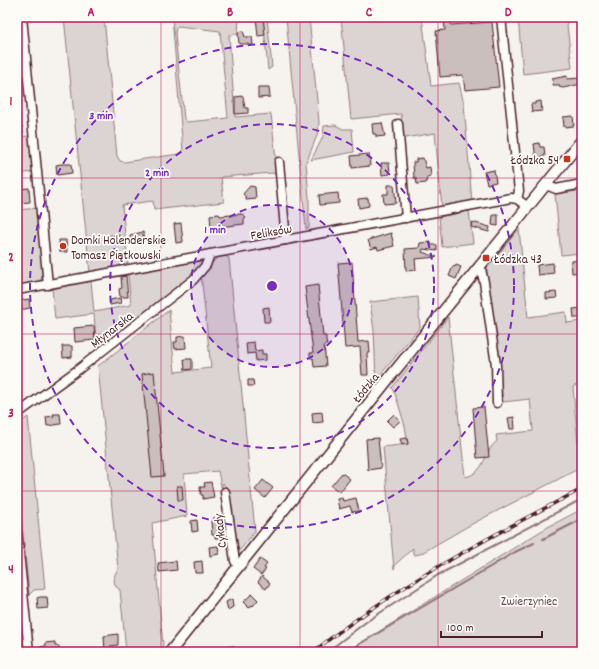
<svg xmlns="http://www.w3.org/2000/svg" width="599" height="669" font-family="Dekko,sans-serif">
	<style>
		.green { fill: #dcd4d2; stroke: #937a7e; fill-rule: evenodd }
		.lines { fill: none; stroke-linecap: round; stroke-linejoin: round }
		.stream { stroke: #8e7378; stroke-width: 2 }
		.building { fill: #cbbfbe; stroke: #4a1f2b }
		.minor-casing { stroke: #4a1f2b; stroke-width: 11 }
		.major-casing { stroke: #4a1f2b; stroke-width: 13 }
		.minor { stroke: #fdfcf7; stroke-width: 8 }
		.major { stroke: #fdfcf7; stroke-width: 10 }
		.rail-casing { stroke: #4a1f2b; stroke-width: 3.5 }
		.rail { stroke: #fdfcf7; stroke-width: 2; stroke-dasharray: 6; stroke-linecap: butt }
		.grid { fill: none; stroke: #c2185b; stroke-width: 1; stroke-opacity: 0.55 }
		.ring { fill: none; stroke: #7b2cbf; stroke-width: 2; stroke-dasharray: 7 5 }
		.poi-dot { fill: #c8321e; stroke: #fdfcf7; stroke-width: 1.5 }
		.labels { text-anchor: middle; stroke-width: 3.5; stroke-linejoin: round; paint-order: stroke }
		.poi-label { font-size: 13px; fill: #4a1f2b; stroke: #fdfcf7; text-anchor: start }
		.street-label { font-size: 13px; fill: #4a1f2b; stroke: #fdfcf7 }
		.park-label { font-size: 13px; fill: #6e4c55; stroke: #fdfcf7 }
		.centre { fill: #7b2cbf; stroke: #fdfcf7; stroke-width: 2 }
		.ring-label { font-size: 12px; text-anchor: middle; font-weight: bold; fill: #7b2cbf; stroke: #fdfcf7; stroke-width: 3.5; stroke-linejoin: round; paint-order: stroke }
		.neatline { fill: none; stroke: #c2185b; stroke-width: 1.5 }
		.grid-label { font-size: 13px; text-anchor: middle; font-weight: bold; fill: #c2185b }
	</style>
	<rect width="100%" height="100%" fill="#f6f3ef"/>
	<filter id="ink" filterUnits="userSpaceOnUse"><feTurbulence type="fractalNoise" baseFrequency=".025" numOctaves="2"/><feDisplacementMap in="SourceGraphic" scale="8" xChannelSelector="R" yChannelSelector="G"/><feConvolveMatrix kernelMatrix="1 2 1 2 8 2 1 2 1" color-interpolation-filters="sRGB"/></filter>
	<g filter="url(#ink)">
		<g class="green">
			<path d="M64,17H104L117,156L120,161L124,162L179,154L183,151L172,17H239L238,34L229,35L235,117L271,114L278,177L273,173L221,177L224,202L154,210L153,201L122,205L128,264L90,273ZM178,26L220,31L228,118L187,122L184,119L175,34L176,28Z"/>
			<polygon points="263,17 267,17 272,67 268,70"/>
			<polygon points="286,17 309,17 319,122 318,133 306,163 309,197 309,228 306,229"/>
			<polygon points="341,17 422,17 431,86 459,83 464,104 472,202 442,208 435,133 405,138 403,135 401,114 351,119"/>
			<polygon points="518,17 566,17 572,68 523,74"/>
			<polygon points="335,125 343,129 352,129 354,152 311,160 323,137 324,126"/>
			<polygon points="30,136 34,172 17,174 17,137"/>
			<polygon points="578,191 580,192 582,202 582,253 561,255 555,194"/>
			<polygon points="38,208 44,274 39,282 17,286 17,210"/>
			<polygon points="469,211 473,243 442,247 439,217"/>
			<path d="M519,229L528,317L566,312L567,323L582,321V382L573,387L580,468L470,525L420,554L415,555L413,554V548L396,564L394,569L383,447L408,444L405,426L394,390L392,388L448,317L465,477C486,473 483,452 497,441L496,435L533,431L530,399L503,402L487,277V268Z"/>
			<path d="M222,255L229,258L255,531L237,554C235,539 231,493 223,483L222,484L223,496L218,471L184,474L187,516L152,523L163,645L158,652H126L120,590C112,585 113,576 118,569L98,366L169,310L175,372L211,368L201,274L219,256Z"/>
			<path d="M213,256L191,277L97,351L94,314L55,319L52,289L91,281L94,312L131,305L128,275L115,277L116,275C123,274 129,273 136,273C144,273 149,266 158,268Z"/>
			<polygon points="418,297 420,327 376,380 374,331 370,302"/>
			<polygon points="28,417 45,589 34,590 29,595 17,471 17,425"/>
			<polygon points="582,509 582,652 346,652 546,528"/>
		</g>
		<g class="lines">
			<g class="stream">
				<polyline points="543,539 582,519"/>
				<polyline points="327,652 366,622 438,575 582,499"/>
				<polyline points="346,652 515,552 534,543"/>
			</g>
		</g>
		<g class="building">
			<polygon points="256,17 263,17 265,35 258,36"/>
			<polygon points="444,17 450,17 451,25 492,22 499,87 465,90 463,75 440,77 436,31 445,30"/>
			<polygon points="243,31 245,37 252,37 253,45 248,45 248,44 239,44 238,32"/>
			<polygon points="567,76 567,79 580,78 581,84 563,88 559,87 559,85 553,85 552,79"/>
			<polygon points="258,87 269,87 270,97 258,98"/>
			<polygon points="243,96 245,108 248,108 248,113 235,114 235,97"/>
			<polygon points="541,101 542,111 532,112 531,104 535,104 535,102"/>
			<polygon points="573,116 574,126 564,127 563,117"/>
			<polygon points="382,123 385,136 376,137 376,134 373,134 372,124"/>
			<polygon points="22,126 23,133 17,134 17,127"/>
			<polygon points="539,143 540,147 544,147 545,156 541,156 541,159 536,159 534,144"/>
			<polygon points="369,154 370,166 352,168 351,156"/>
			<polygon points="423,158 426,168 430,167 431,176 427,177 426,183 417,184 416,178 414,178 413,162 416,162 416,159"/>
			<polygon points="381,163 389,163 390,174 382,175"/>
			<polygon points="61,164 71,164 72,173 57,175 56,165"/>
			<polygon points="494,170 496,182 487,184 484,172"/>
			<polygon points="388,185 394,185 396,203 384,204 383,194 388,194"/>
			<polygon points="250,186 255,187 256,199 246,200 246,197 243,194"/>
			<polygon points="29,188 30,202 19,203 18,189"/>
			<polygon points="338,193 339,203 320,205 319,195"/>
			<polygon points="368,198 369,206 359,208 358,199"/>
			<polygon points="219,214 220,216 242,214 246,217 244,219 244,224 211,228 210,215"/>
			<polygon points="493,215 498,215 498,226 492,225"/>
			<polygon points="472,222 490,227 489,232 471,227"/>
			<polygon points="181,223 183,242 176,243 174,224"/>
			<polygon points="143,232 144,241 130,241 130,235"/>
			<polygon points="391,233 394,246 378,250 377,247 371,249 368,240"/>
			<polygon points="119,235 119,240 108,242 107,236"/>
			<polygon points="59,240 66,240 67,252 60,252"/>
			<polygon points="431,242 431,245 437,245 437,251 423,249 422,252 437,257 415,259 416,270 406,271 405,249 419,248 420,243"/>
			<polygon points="581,260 582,272 572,273 571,261"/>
			<polygon points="352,262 358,342 369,341 370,353 367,353 368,375 362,375 360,347 345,348 338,263"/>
			<polygon points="553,263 554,273 538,275 537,265"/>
			<polygon points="456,265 461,267 456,279 449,276 453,266 455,267"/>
			<polygon points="126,276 128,297 120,297 119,289 122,288 121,277"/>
			<polygon points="318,285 323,336 326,336 326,340 327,345 324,345 326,366 314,367 313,358 310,358 310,353 313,353 305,287"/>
			<polygon points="556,292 557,298 546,299 546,293"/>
			<polygon points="120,298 121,303 110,305 110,300"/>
			<polygon points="29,299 30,308 20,310 18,301"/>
			<polygon points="269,307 270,322 264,322 263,308"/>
			<polygon points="582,308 582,318 574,318 573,309"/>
			<polygon points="94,326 95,340 75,342 74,328"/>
			<polygon points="185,336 186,348 175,349 174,342 177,342 177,337"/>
			<polygon points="254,342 255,351 262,350 262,354 266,354 266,360 256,361 255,353 247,354 246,343"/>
			<polygon points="62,346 72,346 72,357 63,358"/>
			<polygon points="184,359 192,359 192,369 185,370"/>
			<polygon points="154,372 164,476 152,477 142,374"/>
			<polygon points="248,380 253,380 254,386 248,386"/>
			<polygon points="484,407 489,457 477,458 473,408"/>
			<polygon points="322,412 323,422 313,423 312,413"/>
			<polygon points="53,414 60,414 61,424 47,426 46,417 54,416"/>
			<polygon points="394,414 400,421 393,427 387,421"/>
			<polygon points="514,417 515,429 510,429 508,418"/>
			<polygon points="378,438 381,468 368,470 366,439"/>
			<polygon points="407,438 408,444 402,445 400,439"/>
			<polygon points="342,473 350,479 340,492 331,486"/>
			<polygon points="263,480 273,488 265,498 255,490"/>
			<polygon points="211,482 214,497 203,499 203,495 201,495 200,487 205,487 204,483"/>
			<polygon points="177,486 182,486 183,500 178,500"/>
			<polygon points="342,498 343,501 356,498 359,511 352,512 350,506 339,509 337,499"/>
			<polygon points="222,517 223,524 220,524 222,538 215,538 215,535 212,535 211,521 213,521 213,518"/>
			<polygon points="197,520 198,531 192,532 191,521"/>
			<polygon points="218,546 219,554 210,556 209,547"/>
			<polygon points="260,559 267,564 264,568 266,569 261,575 253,569"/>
			<polygon points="176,561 177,570 159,572 158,563"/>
			<polygon points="202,561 203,573 195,573 194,562"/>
			<polygon points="262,576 270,583 266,589 258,582"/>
			<polygon points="252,594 258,600 253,606 252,605 249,608 243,602"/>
			<polygon points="40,597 47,597 48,608 38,609 37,598"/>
			<polygon points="232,599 233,607 228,610 226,602"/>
			<polygon points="118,634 118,645 110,646 111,651 105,651 104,636"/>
			<polygon points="55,642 55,646 59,646 59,652 41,652 40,647 46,646 45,643"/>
			<polygon points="234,646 234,652 221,652 220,647"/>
		</g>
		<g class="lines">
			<defs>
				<g id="minor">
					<polyline points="22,17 48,285"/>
					<polyline points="501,17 519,191 517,199"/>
					<polyline points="398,124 406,218"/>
					<polyline points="279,162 286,240"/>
					<polyline points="546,185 556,189 582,184"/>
					<polyline points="480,265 484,282 496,365 497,403"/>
					<polyline points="17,290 511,198 517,199 528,207"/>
					<polyline points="17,414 79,369 193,280 206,265 210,254"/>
					<polyline points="225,492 235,561 239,567"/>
					<polyline points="17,533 29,652"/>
				</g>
				<polyline id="major" points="170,652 390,377 582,140"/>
			</defs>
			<use href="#minor" class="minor-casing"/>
			<use href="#major" class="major-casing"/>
			<use href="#minor" class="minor"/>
			<use href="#major" class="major"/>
			<defs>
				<path id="rail" d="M313,652C396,586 488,537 582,489"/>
			</defs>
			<use href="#rail" class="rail-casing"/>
			<use href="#rail" class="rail"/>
		</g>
	</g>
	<path class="grid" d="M161,17V652M300,17V652M438,17V652M17,178H582M17,334H582M17,491H582"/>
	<circle cx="272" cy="286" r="81" fill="#7b2cbf" fill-opacity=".12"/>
	<g class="ring">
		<circle cx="272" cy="286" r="81"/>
		<circle cx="272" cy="286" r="162"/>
		<circle cx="272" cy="286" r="242"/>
	</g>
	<g class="poi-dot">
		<rect x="563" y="155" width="8" height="8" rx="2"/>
		<circle cx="63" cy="246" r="4"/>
		<rect x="482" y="254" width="8" height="8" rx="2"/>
	</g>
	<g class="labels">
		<g class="poi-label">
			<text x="559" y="164" text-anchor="end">Łódzka 54</text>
			<text x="71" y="244">Domki Holenderskie<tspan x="71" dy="15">Tomasz Piątkowski</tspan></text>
			<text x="494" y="263">Łódzka 43</text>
		</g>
		<g class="street-label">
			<text transform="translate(271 231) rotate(-10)" y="5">Feliksów</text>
			<text transform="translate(111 329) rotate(-38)" y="5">Młynarska</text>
			<text transform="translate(365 387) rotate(-51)" y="5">Łódzka</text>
			<text transform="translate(219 531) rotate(-97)" y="5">Cykady</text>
		</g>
		<g class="park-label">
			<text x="529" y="605">Zwierzyniec</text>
		</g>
	</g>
	<circle cx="272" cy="286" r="6" class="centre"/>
	<g class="ring-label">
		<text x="101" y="119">3 min</text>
		<text x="157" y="176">2 min</text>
		<text x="215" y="233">1 min</text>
	</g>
	<rect width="599" height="669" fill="none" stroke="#fdfcf7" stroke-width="44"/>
	<path d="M441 631v6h101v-6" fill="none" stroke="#4a1f2b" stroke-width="2"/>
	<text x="447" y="631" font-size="12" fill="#4a1f2b" stroke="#fdfcf7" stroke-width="3" paint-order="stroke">100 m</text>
	<rect x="22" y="22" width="555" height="625" class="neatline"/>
	<g class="grid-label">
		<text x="91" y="16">A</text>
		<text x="230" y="16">B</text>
		<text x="369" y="16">C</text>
		<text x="508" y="16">D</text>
		<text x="11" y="105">1</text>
		<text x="11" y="261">2</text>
		<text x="11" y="417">3</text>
		<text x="11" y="573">4</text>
	</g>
</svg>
